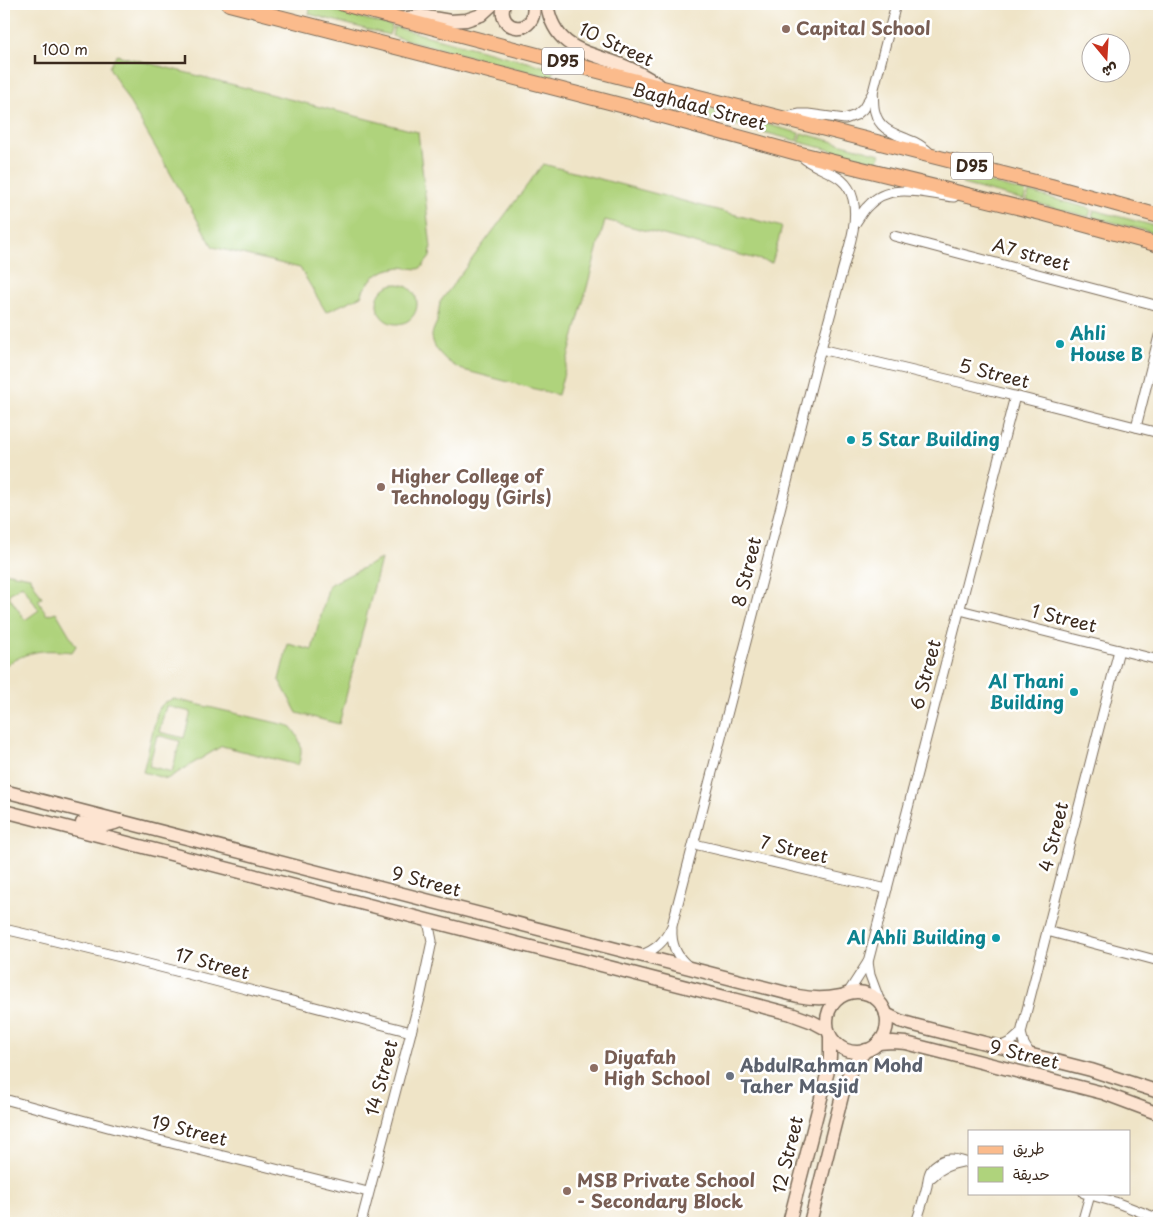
<svg xmlns="http://www.w3.org/2000/svg" width="1163" height="1227" font-family="'Playpen Sans','Playpen Sans Arabic',sans-serif">
	<style>
		.green { fill: #afd37c; stroke: #757e4d; fill-rule: evenodd }
		.lines { fill: none; stroke-linecap: round; stroke-linejoin: round }
		.street-casing { stroke: #7a6b59; stroke-width: 11 }
		.secondary-casing { stroke: #7a6b59; stroke-width: 15 }
		.primary-casing { stroke: #7a6b59; stroke-width: 16 }
		.street { stroke: #fff; stroke-width: 9 }
		.secondary { stroke: #fde4d1; stroke-width: 12 }
		.primary { stroke: #fbbb8c; stroke-width: 14 }
		.education-dot { fill: #8d6e63; stroke: #fff; stroke-width: 2 }
		.culture-dot { fill: #0f9aa8; stroke: #fff; stroke-width: 2 }
		.worship-dot { fill: #6b7280; stroke: #fff; stroke-width: 2 }
		.labels { text-anchor: middle; stroke-width: 5; stroke-linejoin: round; paint-order: stroke }
		.shield { fill: #fff; stroke: #766a62; stroke-width: 1 }
		.shield-label { font-size: 16px; font-weight: bold; fill: #3b2a1e }
		.education-label { font-size: 18px; font-weight: bold; fill: #785e54; stroke: #fff; text-anchor: start }
		.street-label { font-size: 18px; fill: #3b2a1e; stroke: #fff }
		.culture-label { font-size: 18px; font-weight: bold; fill: #0d838f; stroke: #fff; text-anchor: start }
		.worship-label { font-size: 18px; font-weight: bold; fill: #5b616d; stroke: #fff; text-anchor: start }
	</style>
	<rect width="100%" height="100%" fill="#fff"/>
	<filter id="ink" filterUnits="userSpaceOnUse"><feTurbulence type="fractalNoise" baseFrequency=".02" numOctaves="2"/><feDisplacementMap in="SourceGraphic" scale="10" xChannelSelector="R" yChannelSelector="G"/><feConvolveMatrix kernelMatrix="1 2 1 2 8 2 1 2 1" color-interpolation-filters="sRGB"/></filter>
	<filter id="wash" filterUnits="userSpaceOnUse"><feTurbulence type="fractalNoise" baseFrequency=".0096" numOctaves="4" result="noise"/><feDisplacementMap in="SourceGraphic" scale="20" xChannelSelector="R" yChannelSelector="G"/><feGaussianBlur stdDeviation="1.12" result="paint"/><feColorMatrix in="noise" values="0 0 0 0 0 0 0 0 0 0 0 0 0 0 0 0 0 1.4 0 .05"/><feComposite in="paint" operator="in"/></filter>
	<g filter="url(#wash)">
		<rect width="100%" height="100%" fill="#efe4c7"/>
		<g class="green">
			<polygon points="311,5 392,26 389,35 309,14"/>
			<polygon points="394,27 554,69 552,78 392,36"/>
			<polygon points="117,55 418,132 431,248 430,257 422,267 418,269 400,267 386,270 373,277 364,289 361,296 326,312 300,268 213,247 109,67"/>
			<polygon points="639,91 717,111 715,120 637,100"/>
			<polygon points="720,112 799,133 797,141 718,120"/>
			<polygon points="801,133 880,154 878,162 799,142"/>
			<path d="M543,164L782,227L772,263L605,220L558,395L463,370C450,365 433,351 432,336C432,332 435,326 437,322C438,315 439,309 440,302Z"/>
			<polygon points="964,176 1026,192 1024,200 962,184"/>
			<polygon points="1029,192 1091,209 1089,217 1027,201"/>
			<polygon points="1094,210 1159,227 1159,234 1092,217"/>
			<circle cx="397" cy="304" r="20"/>
			<polygon points="381,559 339,724 297,713 279,680 288,644 312,650 329,585"/>
			<path d="M4,572L30,577L42,598L38,600L47,615L56,612L76,646L72,652C42,649 30,650 4,666ZM22,585L39,610L25,620L8,595Z"/>
			<path d="M174,699L290,726C301,738 304,751 298,765L222,746L167,779L143,772L158,709L165,702ZM166,706L191,712L184,738L159,732ZM157,735L180,741L172,772L149,766Z"/>
		</g>
	</g>
	<g filter="url(#ink)">
		<g class="lines">
			<defs>
				<g id="street">
					<path d="M873,92C874,99 873,106 875,112C879,129 893,133 907,139C916,142 924,147 931,154"/>
					<polyline points="786,117 800,114 808,114 845,119 856,115 863,109 873,92 896,4"/>
					<path d="M854,225C859,219 862,211 868,206C889,181 926,194 954,197"/>
					<polyline points="894,236 1159,306"/>
					<polyline points="821,349 959,382 1159,433"/>
					<polyline points="1136,427 1159,336"/>
					<polyline points="960,610 1159,660"/>
					<polyline points="694,844 887,889"/>
					<path d="M4,929C140,960 275,997 411,1032"/>
					<path d="M672,929C671,944 677,957 688,966"/>
					<polyline points="1047,931 1159,961"/>
					<path d="M641,955C656,950 665,941 672,926C722,739 770,551 817,363C825,334 833,305 841,276C847,252 859,224 853,199C846,171 819,173 801,156"/>
					<polyline points="868,962 870,975 880,1002"/>
					<path d="M848,993L868,962C916,773 967,585 1015,396"/>
					<polyline points="1000,1047 1012,1041 1021,1033"/>
					<polyline points="1030,1054 1024,1044 1021,1033 1119,650"/>
					<polyline points="4,1099 119,1130 368,1192"/>
					<path d="M932,1177C940,1168 950,1164 962,1162"/>
					<polyline points="1084,1193 1115,1202 1159,1219"/>
					<polyline points="361,1223 420,998 432,941 428,921"/>
					<path d="M916,1223C920,1211 924,1198 927,1186C928,1180 928,1175 931,1170C935,1164 943,1159 950,1159C957,1158 963,1162 969,1163"/>
					<polyline points="1082,1223 1090,1195"/>
				</g>
				<g id="secondary">
					<path d="M504,4C495,33 539,37 533,4"/>
					<path d="M547,4C554,49 585,51 622,65C635,70 647,77 659,85"/>
					<polyline points="400,19 421,16 450,21 466,20 481,15 493,4"/>
					<path d="M4,791L798,996C813,999 826,999 840,996"/>
					<polyline points="4,811 791,1014 813,1022 828,1030"/>
					<path d="M82,823C96,826 107,827 120,821"/>
					<circle cx="857" cy="1022" r="30"/>
					<polyline points="886,1014 900,1021 914,1025 1091,1070 1159,1092"/>
					<polyline points="878,1043 893,1042 906,1043 1103,1093 1159,1114"/>
					<polyline points="789,1223 829,1067 830,1057 830,1036"/>
					<polyline points="810,1223 846,1080 855,1063 866,1050"/>
				</g>
				<g id="primary">
					<polyline points="229,4 640,110 797,153 1045,214 1159,245"/>
					<polyline points="343,4 663,88 1051,186 1159,216"/>
				</g>
			</defs>
			<use href="#street" class="street-casing"/>
			<use href="#secondary" class="secondary-casing"/>
			<use href="#primary" class="primary-casing"/>
			<use href="#street" class="street"/>
			<use href="#secondary" class="secondary"/>
			<use href="#primary" class="primary"/>
		</g>
	</g>
	<g class="education-dot">
		<circle cx="786" cy="29" r="5"/>
		<circle cx="381" cy="487" r="5"/>
		<circle cx="594" cy="1068" r="5"/>
		<circle cx="567" cy="1191" r="5"/>
	</g>
	<g class="culture-dot">
		<circle cx="1060" cy="344" r="5"/>
		<circle cx="851" cy="440" r="5"/>
		<circle cx="1074" cy="692" r="5"/>
		<circle cx="996" cy="938" r="5"/>
	</g>
	<circle class="worship-dot" cx="730" cy="1076" r="5"/>
	<g class="labels">
		<g class="shield">
			<rect x="542" y="47.5" width="42" height="27" rx="4"/>
			<rect x="951" y="152.5" width="42" height="27" rx="4"/>
		</g>
		<g class="shield-label">
			<text x="563" y="67">D95</text>
			<text x="972" y="172">D95</text>
		</g>
		<g class="education-label">
			<text x="796" y="35">Capital School</text>
			<text x="391" y="483">Higher College of<tspan x="391" dy="21">Technology (Girls)</tspan></text>
			<text x="604" y="1064">Diyafah<tspan x="604" dy="21">High School</tspan></text>
			<text x="577" y="1187">MSB Private School<tspan x="577" dy="21">- Secondary Block</tspan></text>
		</g>
		<g class="street-label">
			<text transform="translate(616 45) rotate(25)" y="6">10 Street</text>
			<text transform="translate(699 107) rotate(15)" y="6">Baghdad Street</text>
			<text transform="translate(1031 255) rotate(15)" y="6">A7 street</text>
			<text transform="translate(994 374) rotate(14)" y="6">5 Street</text>
			<text transform="translate(747 572) rotate(-76)" y="6">8 Street</text>
			<text transform="translate(1064 619) rotate(14)" y="6">1 Street</text>
			<text transform="translate(926 675) rotate(-75)" y="6">6 Street</text>
			<text transform="translate(1054 837) rotate(-76)" y="6">4 Street</text>
			<text transform="translate(794 850) rotate(13)" y="6">7 Street</text>
			<text transform="translate(426 882) rotate(15)" y="6">9 Street</text>
			<text transform="translate(212 964) rotate(15)" y="6">17 Street</text>
			<text transform="translate(1024 1055) rotate(14)" y="6">9 Street</text>
			<text transform="translate(382 1078) rotate(-75)" y="6">14 Street</text>
			<text transform="translate(189 1131) rotate(14)" y="6">19 Street</text>
			<text transform="translate(788 1155) rotate(-76)" y="6">12 Street</text>
		</g>
		<g class="culture-label">
			<text x="1070" y="340">Ahli<tspan x="1070" dy="21">House B</tspan></text>
			<text x="861" y="446">5 Star Building</text>
			<text x="1064" y="688" text-anchor="end">Al Thani<tspan x="1064" dy="21">Building</tspan></text>
			<text x="986" y="944" text-anchor="end">Al Ahli Building</text>
		</g>
		<g class="worship-label">
			<text x="740" y="1072">AbdulRahman Mohd<tspan x="740" dy="21">Taher Masjid</tspan></text>
		</g>
	</g>
	<rect width="1163" height="1227" fill="none" stroke="#fff" stroke-width="20"/>
	<rect x="968" y="1130" width="162" height="65" fill="#ffffff" stroke="#b1aaa5"/>
	<rect x="978" y="1146" width="25" height="8" fill="#fbbb8c" stroke="#b1aaa5"/>
	<text x="1013" y="1154" font-size="15" fill="#3b2a1e">طريق</text>
	<rect x="978" y="1167" width="25" height="15" fill="#afd37c" stroke="#b1aaa5"/>
	<text x="1013" y="1180" font-size="15" fill="#3b2a1e">حديقة</text>
	<g transform="translate(1106 58) rotate(162)"><circle r="24" fill="#ffffff" stroke="#b1aaa5"/>
	<path d="M0-4L9 19L0 12L-9 19Z" fill="#c8321e"/>
	<text y="-8" font-size="14" font-weight="bold" text-anchor="middle" fill="#3b2a1e">ش</text>
	</g>
	<path d="M35 55v8h150v-8" fill="none" stroke="#3b2a1e" stroke-width="2.5"/>
	<text x="42" y="55" font-size="15" fill="#3b2a1e" stroke="#ffffff" stroke-width="4" paint-order="stroke">100 m</text>
</svg>
